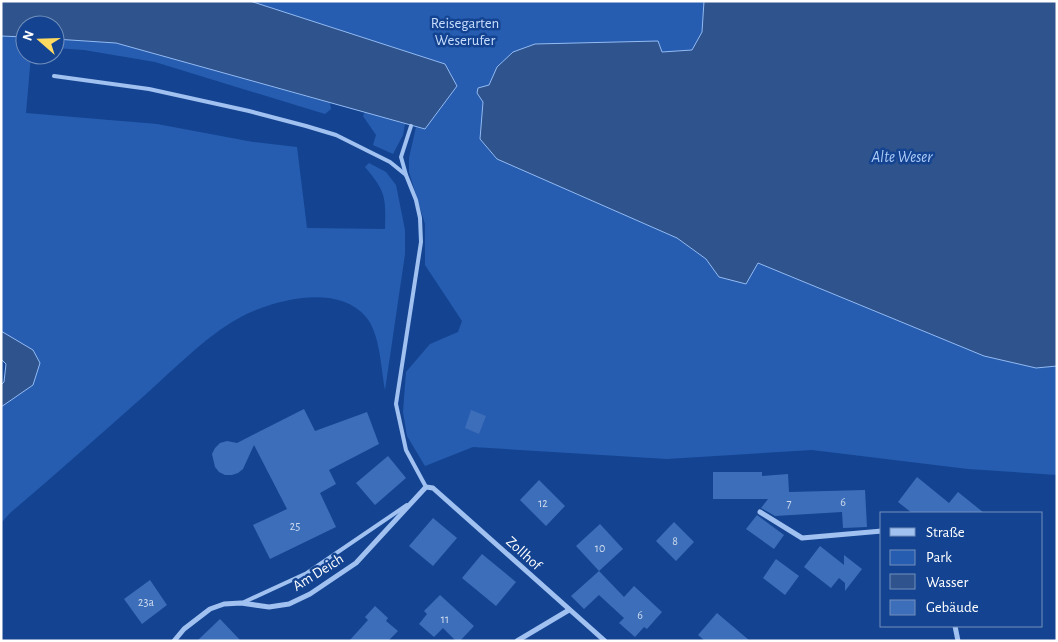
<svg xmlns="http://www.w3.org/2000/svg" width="1058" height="642" font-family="'Alegreya Sans',sans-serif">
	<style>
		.green { fill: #265db0 }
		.water { fill: #2f538c; stroke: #93bbf4 }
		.building { fill: #3d6eb9 }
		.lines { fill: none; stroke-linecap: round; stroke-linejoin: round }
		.service { stroke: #a1c1f1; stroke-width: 4 }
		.minor { stroke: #a1c1f1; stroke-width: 5 }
		.labels { text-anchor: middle; stroke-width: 5; stroke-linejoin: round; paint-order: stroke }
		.number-label { font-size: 12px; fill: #cedbee }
		.park-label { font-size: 15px; fill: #c8ddfc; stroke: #144491 }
		.street-label { font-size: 15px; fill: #fff; stroke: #144491 }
		.water-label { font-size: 16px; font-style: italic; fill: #adcbf8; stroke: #144491 }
	</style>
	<rect width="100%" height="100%" fill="#144491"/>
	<g class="green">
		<polygon points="250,1 704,1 702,32 692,50 662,53 658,41 497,67 489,85 477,93 483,102 480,139 497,159 677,238 706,259 720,277 758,263 984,356 1036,368 1057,366 1057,475 968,469 812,450 667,459 473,447 425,466 407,436 403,412 406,372 430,344 458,332 462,321 425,265 425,224 409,172 409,158 416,127 425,129 457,86 445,64"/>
		<path d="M1,36L25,37V55H31L26,113L157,124L253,142L297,147L307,228L385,229C386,197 386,192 365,167L369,163L386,172L396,185L405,230V254L385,390C381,369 380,333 366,317C337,281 265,301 232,322C200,342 173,370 145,395C100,435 56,474 10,513L1,523V407L32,350L1,331Z"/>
		<polygon points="55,39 116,43 330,103 331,109 325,114 155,62 84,50 55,48"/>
		<polygon points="365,112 405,124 403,135 393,154 373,145 376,135 363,116"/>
	</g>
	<g class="water">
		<polygon points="1,1 250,1 445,64 457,86 425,129 116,43 55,39 55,25 25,25 25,37 1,36"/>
		<polygon points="704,1 1057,1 1057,366 1036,368 984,356 758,263 746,284 719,277 706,259 677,238 497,159 480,139 483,102 477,93 478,88 489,85 497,67 513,52 535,44 658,41 662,52 692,50 702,32"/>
		<polygon points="1,331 33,350 40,363 33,385 1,407 1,385 4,382 6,364 1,359"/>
	</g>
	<g class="building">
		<polygon points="304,409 315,431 367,412 379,444 329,470 336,484 320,493 336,527 270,559 253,525 287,509 254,445 243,469 238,473 232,475 225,475 219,472 215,467 212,454 215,448 220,443 227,441 237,443"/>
		<polygon points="471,410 486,416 479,434 465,428"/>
		<polygon points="388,456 406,478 375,505 356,483"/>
		<polygon points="713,472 762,472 762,476 788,474 789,492 865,490 867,527 843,528 842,512 775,516 761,508 768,499 713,499"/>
		<polygon points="917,477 949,503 958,492 984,513 912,513 898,502"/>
		<polygon points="539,480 565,506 546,526 520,500"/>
		<polygon points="757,515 784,535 774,549 746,529"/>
		<polygon points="433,518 457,538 433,566 409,546"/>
		<polygon points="674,522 694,542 676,561 656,541"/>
		<polygon points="600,524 623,549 599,571 576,546"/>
		<polygon points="820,546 844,565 844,555 862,569 845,591 845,583 839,578 831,588 804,567"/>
		<polygon points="482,554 516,582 496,606 462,578"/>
		<polygon points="776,559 799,576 785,595 763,578"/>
		<polygon points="599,571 624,597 634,586 662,612 647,629 644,627 635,637 619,623 624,618 599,595 584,609 571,596"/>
		<polygon points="150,580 167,605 142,624 124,599"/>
		<polygon points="440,595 474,626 460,641 456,641 443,628 434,637 419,624 427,614 424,611"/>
		<polygon points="375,606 388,618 386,621 398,631 388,641 349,641 368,620 365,617"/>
		<polygon points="717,613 750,641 705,641 698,635"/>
		<polygon points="220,619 241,641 197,641"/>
	</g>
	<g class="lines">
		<g class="service">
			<polyline points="54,76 149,89 249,111 306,126 336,135 390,162 406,175 416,200 420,218 421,242 396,404 406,450 426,487"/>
			<polyline points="406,175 401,157 411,126"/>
			<polyline points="242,603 307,573 407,505"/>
		</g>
		<g class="minor">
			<polyline points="760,512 802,538 882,531"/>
			<polyline points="955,626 958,641"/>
			<polyline points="174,641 184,629 210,609 224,604 241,603 269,607 289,604 310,594 356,563 426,487 433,488 605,641"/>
			<polyline points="517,641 569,610"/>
		</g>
	</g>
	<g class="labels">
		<g class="number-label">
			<text x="843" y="506">6</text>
			<text x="543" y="507">12</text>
			<text x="789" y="507">7</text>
			<text x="295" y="530">25</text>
			<text x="675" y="545">8</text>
			<text x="600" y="552">10</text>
			<text x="146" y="606">23a</text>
			<text x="640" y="619">6</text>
			<text x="445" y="623">11</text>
		</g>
		<g class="park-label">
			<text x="465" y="28">Reisegarten<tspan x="465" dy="17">Weserufer</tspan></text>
		</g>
		<g class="street-label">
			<text transform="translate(524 553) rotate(42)" y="5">Zollhof</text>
			<text transform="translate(318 572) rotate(-32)" y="5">Am Deich</text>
		</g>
		<g class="water-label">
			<text x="902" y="162">Alte Weser</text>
		</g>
	</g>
	<rect width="1058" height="642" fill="none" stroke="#ffffff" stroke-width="5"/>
	<rect x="880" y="512" width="162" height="115" fill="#144491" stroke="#728fbd"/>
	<rect x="890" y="528" width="25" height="8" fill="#a1c1f1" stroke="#728fbd"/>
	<text x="926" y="537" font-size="15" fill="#ffffff">Straße</text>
	<rect x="890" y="550" width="25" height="15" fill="#265db0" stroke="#728fbd"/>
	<text x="926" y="562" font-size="15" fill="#ffffff">Park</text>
	<rect x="890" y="574" width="25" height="15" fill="#2f538c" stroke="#728fbd"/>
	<text x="926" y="587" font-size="15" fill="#ffffff">Wasser</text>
	<rect x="890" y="600" width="25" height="15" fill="#3d6eb9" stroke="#728fbd"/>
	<text x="926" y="612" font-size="15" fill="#ffffff">Gebäude</text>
	<g transform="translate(40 40) rotate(290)"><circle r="24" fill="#144491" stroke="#728fbd"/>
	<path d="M0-4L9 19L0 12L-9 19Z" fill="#ffda61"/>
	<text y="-8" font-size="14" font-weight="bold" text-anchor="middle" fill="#ffffff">N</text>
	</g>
</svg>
